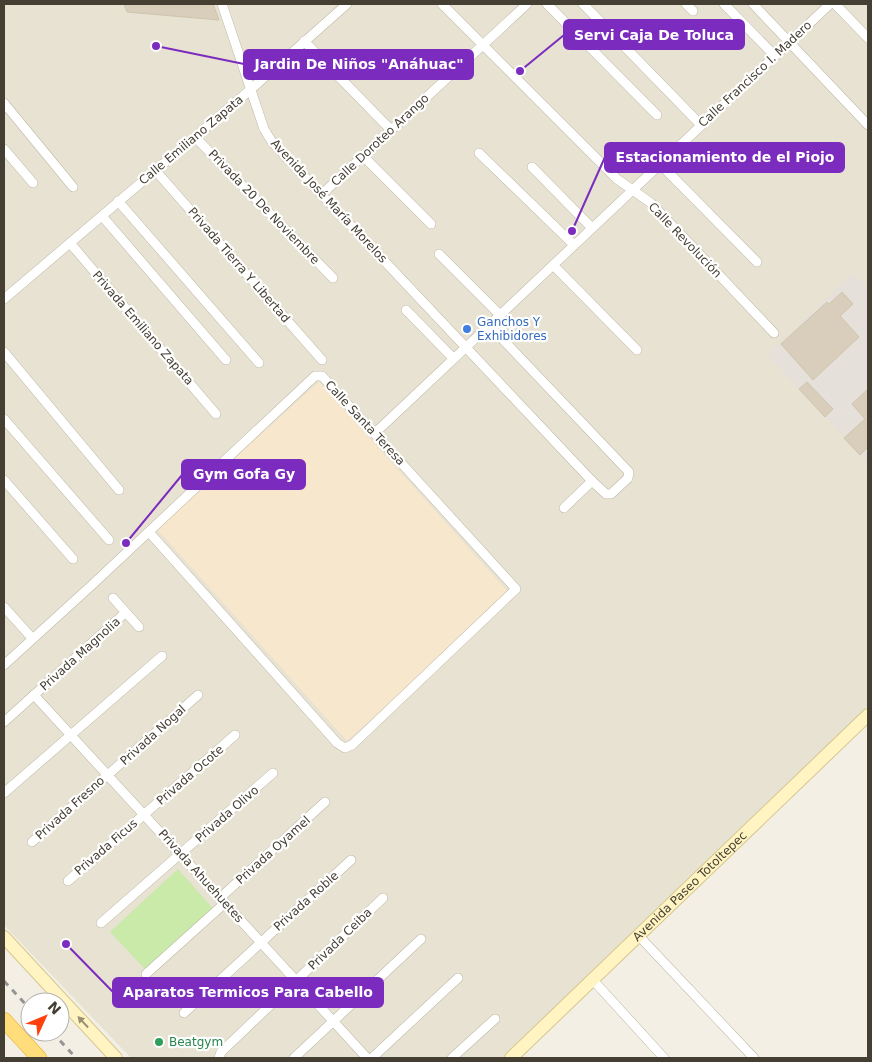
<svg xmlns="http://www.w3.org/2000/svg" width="872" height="1062" font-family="'DejaVu Sans',sans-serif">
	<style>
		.residential { fill: #e7e2d1 }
		.commercial { fill: #f7e7cd }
		.industrial { fill: #e5e0d9 }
		.green { fill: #c9eaa9 }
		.building { fill: #d8cebb; stroke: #d0c4ab }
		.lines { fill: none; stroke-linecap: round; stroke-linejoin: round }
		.minor-casing { stroke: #bfb8a6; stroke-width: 10 }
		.secondary-casing { stroke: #d5c790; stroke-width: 14 }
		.trunk-casing { stroke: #e6ac2a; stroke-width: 16 }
		.minor { stroke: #fff; stroke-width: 9 }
		.secondary { stroke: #fff4c2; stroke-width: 12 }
		.trunk { stroke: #ffdd7a; stroke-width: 15 }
		.rail { stroke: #949494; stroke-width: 3; stroke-dasharray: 6 6; stroke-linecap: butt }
		.oneway { fill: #999073 }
		.shop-dot { fill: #3f7fe0; stroke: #fff; stroke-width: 2 }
		.leisure-dot { fill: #2e9e5b; stroke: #fff; stroke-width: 2 }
		.labels { text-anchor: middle; stroke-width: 4.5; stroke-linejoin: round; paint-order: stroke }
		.street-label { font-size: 12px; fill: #453f33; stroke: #fff }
		.shop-label { font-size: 12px; fill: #366cbe; stroke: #fff; text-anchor: start }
		.leisure-label { font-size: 12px; fill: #27864d; stroke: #fff; text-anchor: start }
		.leader { fill: none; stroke: #7b2cbf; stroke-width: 2 }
		.callout-dot { fill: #7b2cbf; stroke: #fff; stroke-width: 2 }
		.callout { fill: #7b2cbf; stroke: #7b2cbf; stroke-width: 2 }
		.callout-label { font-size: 14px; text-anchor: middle; font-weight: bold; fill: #fff }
	</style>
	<rect width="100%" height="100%" fill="#f3efe4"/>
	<polygon class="residential" points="4,4 868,4 868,706 509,1058 131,1058 4,925"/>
	<polygon class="commercial" points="319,382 510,594 347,741 156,528"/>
	<polygon class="industrial" points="853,273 868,288 868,462 767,355"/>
	<polygon class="green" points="178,869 214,910 145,969 110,932"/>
	<g class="building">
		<polygon points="124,4 213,4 219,20 127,12"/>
		<polygon points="842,292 853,304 840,316 859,337 813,380 781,344 827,302 829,304"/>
		<polygon points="807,382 833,409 825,417 799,389"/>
		<polygon points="868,389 868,447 860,455 844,438 865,419 852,404"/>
	</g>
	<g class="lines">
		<defs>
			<g id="minor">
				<polyline points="222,4 264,129 272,142 592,481 606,494 611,494 628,478 629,472 489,325"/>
				<polyline points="442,4 617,179 651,203 774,333"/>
				<polyline points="547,4 657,115"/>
				<polyline points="583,4 701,125"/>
				<polyline points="686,4 693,11"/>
				<polyline points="724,4 775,56"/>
				<polyline points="753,4 868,125"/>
				<polyline points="835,4 868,38"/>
				<polyline points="304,41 391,130"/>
				<polyline points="4,103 73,187"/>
				<polyline points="195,137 333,278"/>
				<polyline points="4,149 33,183"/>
				<polyline points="479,153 574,245"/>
				<polyline points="363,156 431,224"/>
				<polyline points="660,164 757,262"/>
				<polyline points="532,167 592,228"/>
				<polyline points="155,170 322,360"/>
				<polyline points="322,194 527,4"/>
				<polyline points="118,201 259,363"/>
				<polyline points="102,216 226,360"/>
				<polyline points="70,243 216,414"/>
				<polyline points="439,254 500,315"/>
				<polyline points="553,265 637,350"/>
				<polyline points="4,299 250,90 347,4"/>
				<polyline points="406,310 453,358"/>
				<polyline points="4,352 119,490"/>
				<polyline points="4,419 109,540"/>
				<polyline points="375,433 830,4"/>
				<polyline points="4,480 73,559"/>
				<polyline points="564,508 592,481"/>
				<polyline points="113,598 139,627"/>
				<polyline points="4,607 32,638"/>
				<polyline points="4,665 93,584 315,376 322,376 516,589 352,745 345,748 337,743 149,532"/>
				<polyline points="34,695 367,1058"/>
				<polyline points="4,722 125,613"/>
				<polyline points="4,793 162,656"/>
				<polyline points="32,842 198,695"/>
				<polyline points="68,881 235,735"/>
				<polyline points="220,898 325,802"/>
				<polyline points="101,923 273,773"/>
				<polyline points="638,935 754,1058"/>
				<polyline points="146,974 225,903"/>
				<polyline points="592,979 664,1058"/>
				<polyline points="184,1013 351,860"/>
				<polyline points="219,1058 221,1052 383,898"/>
				<polyline points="294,1058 421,939"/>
				<polyline points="372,1058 458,978"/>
				<polyline points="452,1058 495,1019"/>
			</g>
			<g id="secondary">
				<polyline points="4,937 116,1058"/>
				<path id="s1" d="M511,1058L868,715"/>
			</g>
			<polyline id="trunk" points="4,1020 39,1058"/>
		</defs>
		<use href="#minor" class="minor-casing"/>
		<use href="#secondary" class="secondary-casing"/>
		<use href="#trunk" class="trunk-casing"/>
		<use href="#minor" class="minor"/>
		<use href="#secondary" class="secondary"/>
		<use href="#trunk" class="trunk"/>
		<g class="rail">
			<polyline points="4,981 30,1009"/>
			<polyline points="52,1032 76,1058"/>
		</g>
	</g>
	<defs><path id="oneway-solid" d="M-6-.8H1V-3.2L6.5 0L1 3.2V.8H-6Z" transform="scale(1.25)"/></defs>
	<use class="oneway" href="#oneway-solid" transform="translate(83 1022) rotate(-133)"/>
	<circle class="shop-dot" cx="467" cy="329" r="5"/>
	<circle class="leisure-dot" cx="159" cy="1042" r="5"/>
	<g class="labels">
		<g class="street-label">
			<text transform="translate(755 74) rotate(-43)" y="4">Calle Francisco I. Madero</text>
			<text transform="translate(191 140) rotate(-40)" y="4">Calle Emiliano Zapata</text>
			<text transform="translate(380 140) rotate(-43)" y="4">Calle Doroteo Arango</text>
			<text transform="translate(329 201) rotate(47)" y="4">Avenida José María Morelos</text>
			<text transform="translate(264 207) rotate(46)" y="4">Privada 20 De Noviembre</text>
			<text transform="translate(685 240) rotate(46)" y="4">Calle Revolución</text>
			<text transform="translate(239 265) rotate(49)" y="4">Privada Tierra Y Libertad</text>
			<text transform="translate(143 328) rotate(49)" y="4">Privada Emiliano Zapata</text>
			<text transform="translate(365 423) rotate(47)" y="4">Calle Santa Teresa</text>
			<text transform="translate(80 654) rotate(-42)" y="4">Privada Magnolia</text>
			<text transform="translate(153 735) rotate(-42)" y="4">Privada Nogal</text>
			<text transform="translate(190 775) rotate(-41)" y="4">Privada Ocote</text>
			<text transform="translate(70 808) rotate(-42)" y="4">Privada Fresno</text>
			<text transform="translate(227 814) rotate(-41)" y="4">Privada Olivo</text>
			<text transform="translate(106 847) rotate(-41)" y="4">Privada Ficus</text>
			<text transform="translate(273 850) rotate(-42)" y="4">Privada Oyamel</text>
			<text transform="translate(201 876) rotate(48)" y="4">Privada Ahuehuetes</text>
			<text dy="4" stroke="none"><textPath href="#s1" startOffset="248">Avenida Paseo Totoltepec</textPath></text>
			<text transform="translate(306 901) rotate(-42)" y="4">Privada Roble</text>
			<text transform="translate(340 939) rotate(-44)" y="4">Privada Ceiba</text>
		</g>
		<g class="shop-label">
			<text x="477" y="326">Ganchos Y<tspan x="477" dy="14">Exhibidores</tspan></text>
		</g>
		<g class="leisure-label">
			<text x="169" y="1046">Beatgym</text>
		</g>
	</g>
	<path class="leader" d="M520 71L564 35M156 46L244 64M572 231L605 157M126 543L182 475M66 944L113 992"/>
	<g class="callout-dot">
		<circle cx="520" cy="71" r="5"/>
		<circle cx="156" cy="46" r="5"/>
		<circle cx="572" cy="231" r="5"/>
		<circle cx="126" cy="543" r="5"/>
		<circle cx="66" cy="944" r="5"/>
	</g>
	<g class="callout">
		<rect x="564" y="20" width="180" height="29" rx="5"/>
		<rect x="244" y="50" width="229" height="29" rx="5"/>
		<rect x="605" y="143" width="239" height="29" rx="5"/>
		<rect x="182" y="460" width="123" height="29" rx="5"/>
		<rect x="113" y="978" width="270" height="29" rx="5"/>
	</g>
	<g class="callout-label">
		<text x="654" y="40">Servi Caja De Toluca</text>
		<text x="359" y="69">Jardin De Niños "Anáhuac"</text>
		<text x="725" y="162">Estacionamiento de el Piojo</text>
		<text x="244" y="479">Gym Gofa Gy</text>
		<text x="248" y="997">Aparatos Termicos Para Cabello</text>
	</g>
	<rect width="872" height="1062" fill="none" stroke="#453f33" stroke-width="10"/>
	<g transform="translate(45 1017) rotate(46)"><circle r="24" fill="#ffffff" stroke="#b5b2ad"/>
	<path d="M0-4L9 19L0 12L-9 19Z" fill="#ff400f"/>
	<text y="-8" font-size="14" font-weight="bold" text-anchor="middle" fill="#453f33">N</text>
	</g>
</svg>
